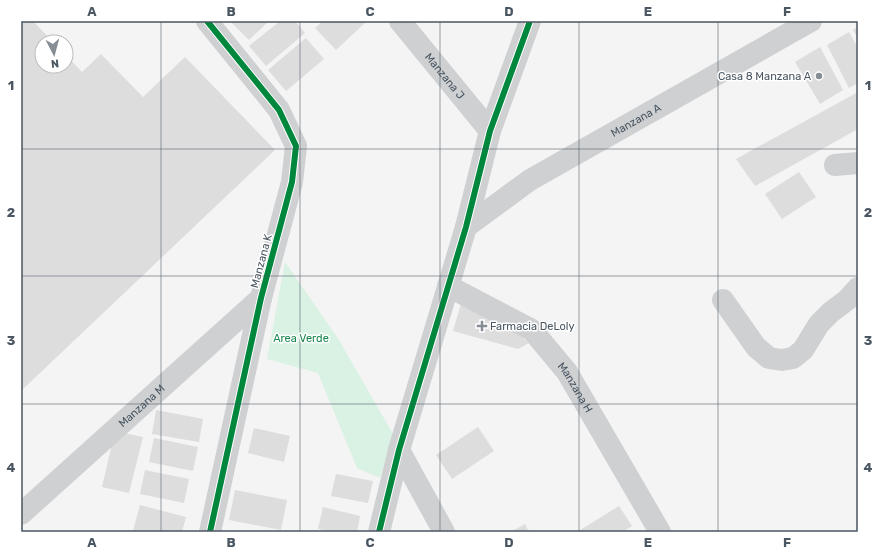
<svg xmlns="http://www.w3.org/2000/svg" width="879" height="553" font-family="Rubik,sans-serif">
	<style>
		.green { fill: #d9f2e3 }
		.building { fill: #ddddde }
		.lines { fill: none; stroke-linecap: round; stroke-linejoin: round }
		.minor { stroke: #ced0d2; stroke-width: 22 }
		.cycleway-casing { stroke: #fff; stroke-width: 8 }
		.cycleway { stroke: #00873e; stroke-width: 6 }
		.grid { fill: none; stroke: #4a5661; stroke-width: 1; stroke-opacity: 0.55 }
		.poi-dot { fill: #868d94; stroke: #fff; stroke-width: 1.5 }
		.labels { text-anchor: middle; stroke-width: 3; stroke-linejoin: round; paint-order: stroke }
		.street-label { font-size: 11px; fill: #4a5661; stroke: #fff }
		.poi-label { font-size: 11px; fill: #4a5661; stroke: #fff; text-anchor: end }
		.park-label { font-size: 11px; fill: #17864f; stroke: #fff }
		.neatline { fill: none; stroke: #4a5661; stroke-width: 1.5 }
		.grid-label { font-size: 13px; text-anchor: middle; font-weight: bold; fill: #4a5661 }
	</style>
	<rect width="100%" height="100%" fill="#f4f4f4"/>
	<polygon class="green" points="285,262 339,340 393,434 380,478 357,468 318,373 267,359"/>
	<g class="building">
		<polygon points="21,21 33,21 53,42 42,42 42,66 66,66 66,55 82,72 101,54 143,97 185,57 275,150 21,391"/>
		<polygon points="232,21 269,21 249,40 231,22"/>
		<polygon points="280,21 295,21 305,33 266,66 249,46"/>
		<polygon points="323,21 367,21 336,50 315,28"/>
		<polygon points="858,26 858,39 853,30"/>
		<polygon points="849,32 858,48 858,83 849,88 827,45"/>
		<polygon points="306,38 324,59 286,91 268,70"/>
		<polygon points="820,47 843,90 820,104 795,62"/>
		<polygon points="858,92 858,129 755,186 736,159"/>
		<polygon points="799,172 816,197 782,219 765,194"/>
		<polygon points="461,304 502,320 529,343 518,349 453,331"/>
		<polygon points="156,410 203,419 199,442 152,434"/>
		<polygon points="478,427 494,451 452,479 436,455"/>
		<polygon points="254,428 290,436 284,462 248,453"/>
		<polygon points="115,431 143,437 129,493 102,487"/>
		<polygon points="154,438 198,447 193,471 149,462"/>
		<polygon points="145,470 189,479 184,503 140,494"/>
		<polygon points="336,474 373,481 368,503 331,496"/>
		<polygon points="235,490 287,500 281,530 229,520"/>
		<polygon points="140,505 186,517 182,532 133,531"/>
		<polygon points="619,506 632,526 623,532 577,532"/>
		<polygon points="323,507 360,516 357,532 333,532 318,529"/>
		<polygon points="525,524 529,532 511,532"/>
	</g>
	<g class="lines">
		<g class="minor">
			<polyline points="207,21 279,110 296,146 292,182 261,298 210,532"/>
			<path id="s1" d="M400,21L490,131"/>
			<polyline points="835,165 858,163"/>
			<path id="s2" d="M466,227L530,180L811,21"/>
			<path id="s3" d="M448,286L532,330L567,372L660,532"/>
			<polyline points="723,300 756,347 769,358 782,360 793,358 803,350 819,324 831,312 847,300 858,288"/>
			<polyline points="399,450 444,532"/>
			<path id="s4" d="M21,514L261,298"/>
			<polyline points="379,532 399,450 466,227 490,131 530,21"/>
		</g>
		<defs>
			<g id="cycleway">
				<polyline points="207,21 279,110 296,146 292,182 261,298 210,532"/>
				<polyline points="379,532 399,450 466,227 490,131 530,21"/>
			</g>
		</defs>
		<use href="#cycleway" class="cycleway-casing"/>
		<use href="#cycleway" class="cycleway"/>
	</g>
	<path class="grid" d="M161,21V532M300,21V532M440,21V532M579,21V532M718,21V532M21,149H858M21,276H858M21,404H858"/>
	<g class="poi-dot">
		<circle cx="819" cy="76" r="4"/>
		<path d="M480 320h4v4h4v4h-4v4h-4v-4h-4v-4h4z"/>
	</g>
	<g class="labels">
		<g class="street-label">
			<text dy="4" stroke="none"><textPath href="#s1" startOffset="71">Manzana J</textPath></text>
			<text dy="4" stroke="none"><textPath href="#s2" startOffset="201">Manzana A</textPath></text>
			<text transform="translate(261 261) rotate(-75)" y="4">Manzana K</text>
			<text dy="4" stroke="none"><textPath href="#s3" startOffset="167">Manzana H</textPath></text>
			<text dy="4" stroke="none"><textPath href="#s4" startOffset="162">Manzana M</textPath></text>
		</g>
		<g class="poi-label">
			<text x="811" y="80">Casa 8 Manzana A</text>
			<text x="490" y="330" text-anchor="start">Farmacia DeLoly</text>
		</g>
		<g class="park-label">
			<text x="301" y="342">Area Verde</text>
		</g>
	</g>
	<rect width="879" height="553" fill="none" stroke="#ffffff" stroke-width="44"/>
	<g transform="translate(54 54) rotate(174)"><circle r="19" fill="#ffffff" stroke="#b7bbc0"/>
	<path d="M0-3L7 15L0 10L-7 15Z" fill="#868d94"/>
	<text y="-6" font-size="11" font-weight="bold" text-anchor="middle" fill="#4a5661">N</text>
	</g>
	<rect x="22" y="22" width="835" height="509" class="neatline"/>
	<g class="grid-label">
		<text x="92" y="16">A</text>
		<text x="231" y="16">B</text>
		<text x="370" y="16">C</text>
		<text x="509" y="16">D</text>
		<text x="648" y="16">E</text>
		<text x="787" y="16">F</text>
		<text x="11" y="90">1</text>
		<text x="868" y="90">1</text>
		<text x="11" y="217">2</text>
		<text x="868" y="217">2</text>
		<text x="11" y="345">3</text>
		<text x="868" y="345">3</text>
		<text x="11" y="472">4</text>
		<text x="868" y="472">4</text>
		<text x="92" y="547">A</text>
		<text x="231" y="547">B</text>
		<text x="370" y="547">C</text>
		<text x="509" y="547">D</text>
		<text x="648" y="547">E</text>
		<text x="787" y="547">F</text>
	</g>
</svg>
